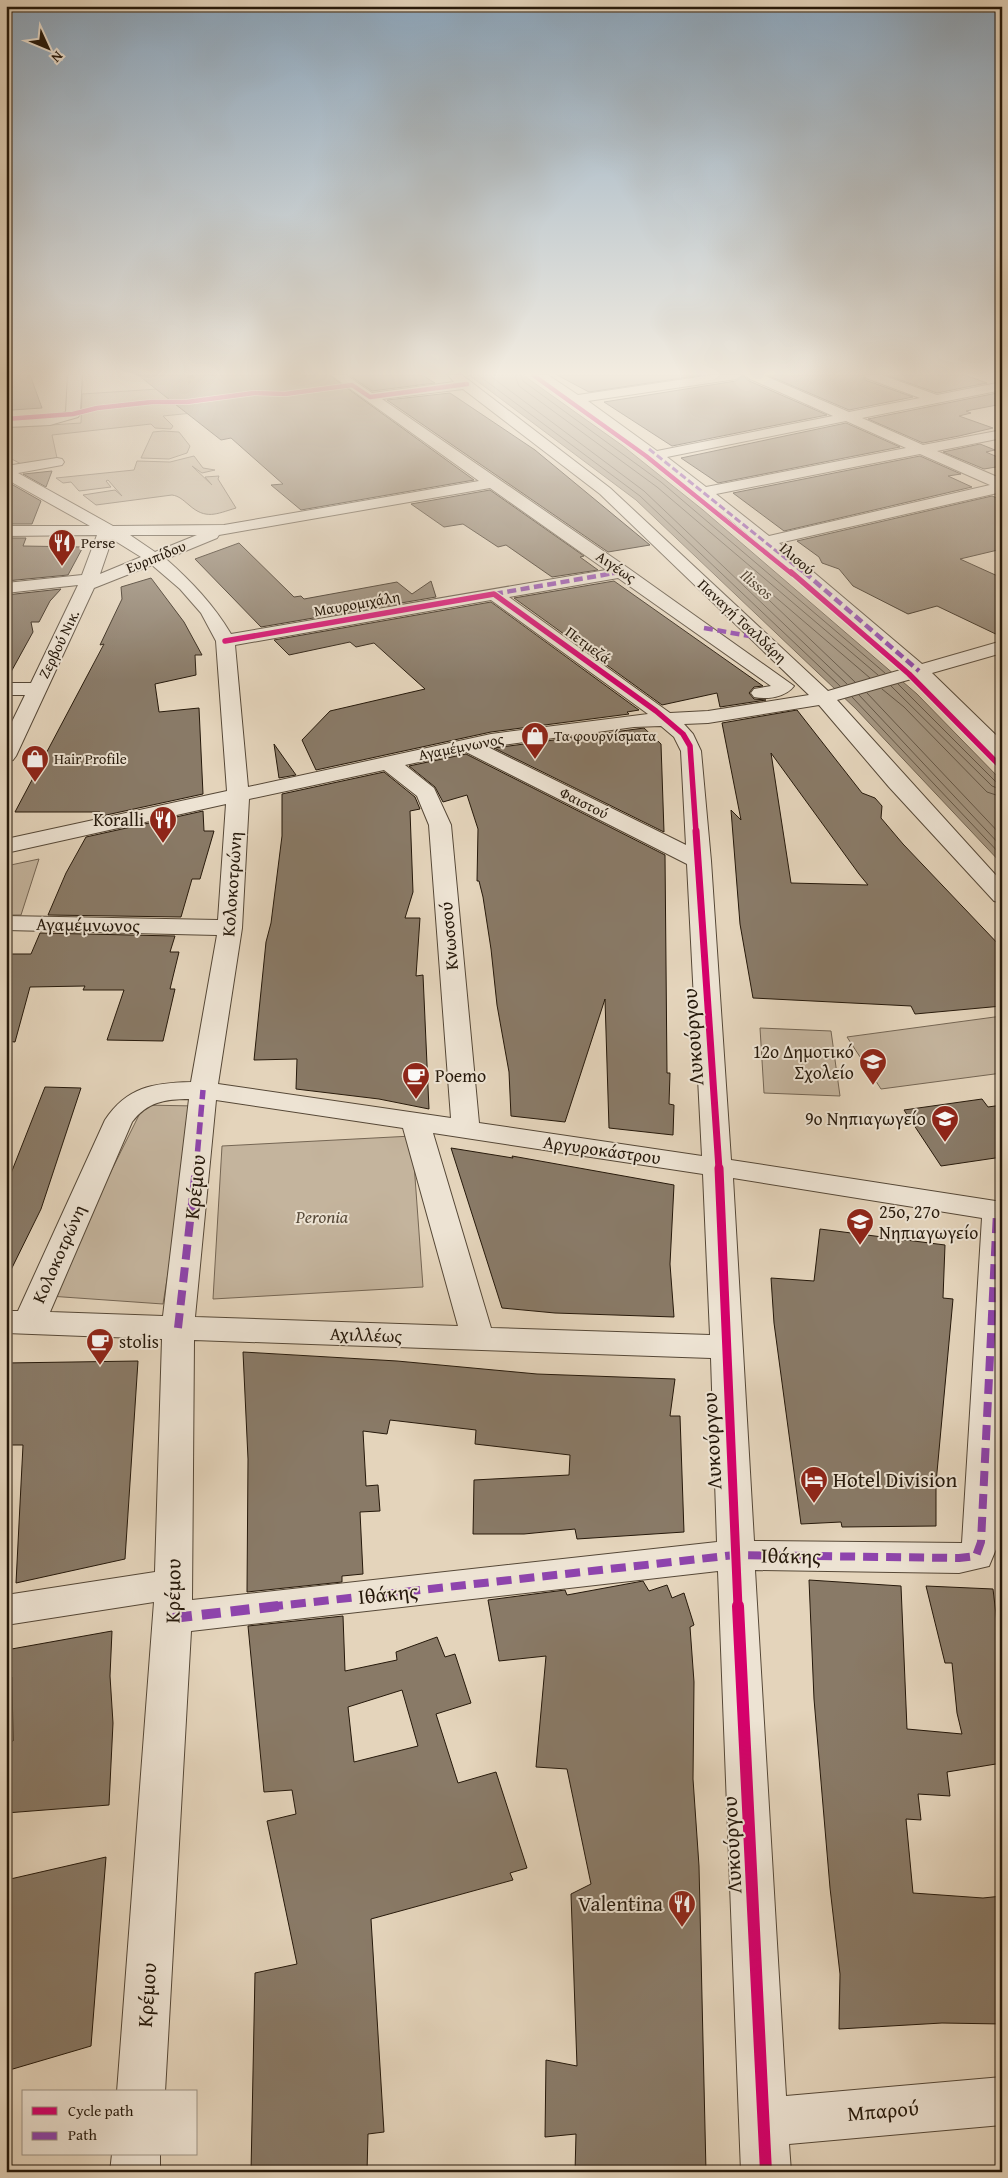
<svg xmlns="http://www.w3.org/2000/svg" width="1008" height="2178" font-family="'Gentium Book Plus',serif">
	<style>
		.green { fill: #c4b49d; stroke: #756654 }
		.water { fill: #a3947f; stroke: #716351 }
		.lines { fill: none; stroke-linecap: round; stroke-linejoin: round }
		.shore { stroke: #645645; stroke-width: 1 }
		.building { fill: #897a67; stroke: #26190b; fill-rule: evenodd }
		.minor-casing { stroke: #564837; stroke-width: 2 }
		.minor { fill: #ede3d3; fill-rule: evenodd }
		.quiet-far4 { stroke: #8e44ad; stroke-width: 3; stroke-dasharray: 7 3; stroke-linecap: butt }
		.quiet-far3 { stroke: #8e44ad; stroke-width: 4.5; stroke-dasharray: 9 4.5; stroke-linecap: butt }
		.quiet-far2 { stroke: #8e44ad; stroke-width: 5.5; stroke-dasharray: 12 5.5; stroke-linecap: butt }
		.quiet-far1 { stroke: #8e44ad; stroke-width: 8; stroke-dasharray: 15 8; stroke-linecap: butt }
		.quiet { stroke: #8e44ad; stroke-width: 10; stroke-dasharray: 19 10; stroke-linecap: butt }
		.cycleway-far4-casing { stroke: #ede3d3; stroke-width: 6 }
		.cycleway-far3-casing { stroke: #ede3d3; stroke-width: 8 }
		.cycleway-far2-casing { stroke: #ede3d3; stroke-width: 10 }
		.cycleway-far1-casing { stroke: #ede3d3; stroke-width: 12 }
		.cycleway-casing { stroke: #ede3d3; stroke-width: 15 }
		.cycleway-far4 { stroke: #d6006c; stroke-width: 4.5 }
		.cycleway-far3 { stroke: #d6006c; stroke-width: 5.5 }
		.cycleway-far2 { stroke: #d6006c; stroke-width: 7 }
		.cycleway-far1 { stroke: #d6006c; stroke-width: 9 }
		.cycleway { stroke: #d6006c; stroke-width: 12 }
		.labels { text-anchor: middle; stroke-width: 4; stroke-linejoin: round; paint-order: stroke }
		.far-poi-label { font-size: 15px; fill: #26190b; stroke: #ede3d3; text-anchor: start }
		.far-street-label { font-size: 15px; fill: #26190b; stroke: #ede3d3 }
		.far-water-label { font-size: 16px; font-style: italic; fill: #584a39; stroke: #ede3d3 }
		.poi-label { font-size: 18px; fill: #26190b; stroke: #ede3d3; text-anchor: end }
		.street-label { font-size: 18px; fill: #26190b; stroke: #ede3d3 }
		.park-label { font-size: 18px; font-style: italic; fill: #554837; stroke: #ede3d3 }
		.near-street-label { font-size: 21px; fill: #26190b; stroke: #ede3d3 }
		.near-poi-label { font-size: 21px; fill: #26190b; stroke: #ede3d3; text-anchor: start }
	</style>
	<rect width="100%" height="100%" fill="#e4d4bb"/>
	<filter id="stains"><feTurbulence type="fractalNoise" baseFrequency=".004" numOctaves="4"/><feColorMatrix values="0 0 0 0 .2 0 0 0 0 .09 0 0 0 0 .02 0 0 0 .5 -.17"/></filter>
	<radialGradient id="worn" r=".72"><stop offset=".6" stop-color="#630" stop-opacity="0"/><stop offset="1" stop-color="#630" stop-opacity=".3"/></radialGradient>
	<g class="green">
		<polygon points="326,378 351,397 163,416 173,426 171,429 155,428 151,424 52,435 57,458 25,466 6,456 6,428 81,423 82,394"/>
		<polygon points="163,431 179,432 190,446 187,453 169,459 141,458 153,432"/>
		<path d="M194,456L203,468L215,470L202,473L192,466L212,485L205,477L219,476L218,479L236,508C216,514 206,520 189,505C183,500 179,496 172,495L96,505L83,495L115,490L122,496L108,480L106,481L111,487L79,491L71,482L63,483L56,478L134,470L137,461L170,462Z"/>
		<polygon points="39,859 21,915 6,915 6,866"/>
		<polygon points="1002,1016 1002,1073 881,1089 847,1037"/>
		<polygon points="760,1028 831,1031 840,1096 764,1093"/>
		<polygon points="144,1105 195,1106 163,1304 49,1296"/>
		<polygon points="412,1136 423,1287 213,1299 222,1146"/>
	</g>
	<polygon class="water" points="469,375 523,375 623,446 703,510 917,694 1002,781 1002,864 856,709 636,500"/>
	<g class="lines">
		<g class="shore">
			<polyline points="478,375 640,496 840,686"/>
			<polyline points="489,375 644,491 847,684"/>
			<polyline points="515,375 519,386 657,487 878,675"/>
			<polyline points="521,375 523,381 661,482 885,673"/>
			<polyline points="855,682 749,581 749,577 752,577 870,678"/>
			<polyline points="898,684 996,782 1002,784"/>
			<polyline points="891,686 992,786 1002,790"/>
			<polyline points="882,689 904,707 987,792 1002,797"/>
			<polyline points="867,693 1002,836"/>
			<polyline points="859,695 1002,847"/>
			<polyline points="852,697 1002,856"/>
		</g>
	</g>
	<g class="building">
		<polygon points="6,375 30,375 42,408 12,410 6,392"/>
		<polygon points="138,375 329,375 474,480 301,510 271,485 283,484 231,438 221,440"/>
		<polygon points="349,375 422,375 435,383 372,391"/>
		<polygon points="557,375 702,375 589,392"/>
		<polygon points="744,375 747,380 827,415 672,446 604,402 736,381"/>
		<polygon points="767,375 863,375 865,380 913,397 849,410"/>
		<polygon points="886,375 965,375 987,383 937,393"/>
		<polygon points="1002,392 1002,404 966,411 971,413 959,416 993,428 959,436 923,443 868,419"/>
		<polygon points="450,393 535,450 650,545 608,552 387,400"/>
		<polygon points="846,423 900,447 718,483 681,458"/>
		<polygon points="980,444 995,450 986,452 1002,459 1002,466 984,469 943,452"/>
		<polygon points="920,456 961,474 948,476 972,487 784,531 733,493"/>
		<polygon points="52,471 46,487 23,474 24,474"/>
		<polygon points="6,481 41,501 32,524 6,524"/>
		<polygon points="490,490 584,556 580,557 598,570 552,577 506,545 498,547 463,524 444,527 411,504"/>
		<polygon points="992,496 1002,500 1002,549 960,559 1002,578 1002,637 937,606 908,614 853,586 839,569 822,563 819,557 797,541"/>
		<polygon points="6,538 26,538 23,546 83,547 68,575 6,581"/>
		<polygon points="239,543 294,597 301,596 304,599 397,582 412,594 431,581 436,597 261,627 195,559"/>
		<polygon points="151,578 184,622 202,655 195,655 196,675 155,684 159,712 199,708 203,794 97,817 100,812 15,812 104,644 100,645 122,599 121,587"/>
		<polygon points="614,581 763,686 754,687 749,693 754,699 766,700 720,707 717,693 662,705 514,598"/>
		<polygon points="61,589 50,601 39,622 31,622 33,632 6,681 6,595"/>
		<polygon points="491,602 639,710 627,712 629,714 491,732 316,770 302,740 330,711 425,689 374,643 356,647 350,642 289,655 274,640"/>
		<path d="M797,710L862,793L875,798L882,806L881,818L903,844L1002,948V1006L915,1014L911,1006L753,998L740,924L731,810L741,820L722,723ZM771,753L859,874L868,885L791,883Z"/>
		<polygon points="644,728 661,744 664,832 494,748"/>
		<polygon points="274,744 296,775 279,778"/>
		<polygon points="466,754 665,855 667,1073 670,1073 669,1104 674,1105 673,1135 609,1128 605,999 565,1122 511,1116 509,1072 497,1005 491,949 483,897 479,881 477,881 478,829 467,795 443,802 435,787 409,766"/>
		<polygon points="384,772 415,797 420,809 410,811 413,892 405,918 420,918 416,976 423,975 429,1109 379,1099 296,1089 297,1059 254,1060 266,942 271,923 282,836 282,794"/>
		<polygon points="203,811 204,831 214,831 200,879 192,879 181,917 48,915 66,873 86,837"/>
		<polygon points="40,933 175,936 170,952 179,952 170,989 175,989 163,1041 107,1040 124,990 83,990 85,986 30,987 15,1042 6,1041 6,954 31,954"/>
		<polygon points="45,1087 81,1088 41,1209 6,1280 6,1186"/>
		<polygon points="982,1099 988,1107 1002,1105 1002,1157 941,1166 904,1110"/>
		<polygon points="451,1148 513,1158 512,1156 674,1185 670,1264 674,1317 555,1313 502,1308"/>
		<polygon points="820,1229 945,1245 943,1298 953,1299 936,1483 936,1526 842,1527 841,1522 801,1524 774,1323 771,1278 814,1281"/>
		<polygon points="243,1352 397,1361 537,1374 675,1379 670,1416 680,1416 684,1532 577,1539 575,1529 524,1534 473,1534 474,1480 569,1475 570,1455 475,1444 476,1430 390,1420 387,1434 363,1431 366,1486 378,1485 380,1511 360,1512 363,1574 342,1576 342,1582 247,1592 248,1459"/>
		<polygon points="138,1361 125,1559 16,1583 23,1445 6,1445 6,1363"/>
		<polygon points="809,1580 901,1586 907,1729 962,1734 957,1713 952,1663 945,1663 926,1586 993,1589 1002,1665 1002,1763 947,1772 950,1796 918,1794 921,1820 906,1819 913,1893 983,1898 1002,1896 1002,2024 942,2023 839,2029 840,1974 830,1888 814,1699"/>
		<polygon points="643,1581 649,1591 667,1585 672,1598 684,1593 694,1625 690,1627 694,1682 693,1779 699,1866 706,2172 575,2172 576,2134 545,2137 546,2060 577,2066 571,1894 591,1884 567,1769 536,1767 546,1656 499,1661 488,1600 565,1590 567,1595"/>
		<path d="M343,1616L345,1671L397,1660L396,1652L437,1637L445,1657L455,1654L471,1703L436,1714L458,1783L496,1772L527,1868L510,1873L513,1880L371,1919L384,2132L368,2134L367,2172H251L255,1973L297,1964L267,1821L296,1814L292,1790L264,1792L248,1626ZM402,1690L418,1746L354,1762L348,1707Z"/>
		<polygon points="112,1631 110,1676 113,1723 109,1805 6,1813 6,1742 13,1741 12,1677 6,1678 6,1650"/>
		<polygon points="106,1857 91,2046 6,2071 6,1880"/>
	</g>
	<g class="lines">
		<defs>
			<g id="minor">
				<polygon points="68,375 82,375 80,414 78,417 50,425 6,427 6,419 50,417 66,412"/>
				<path d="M331,375H346L372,393L454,382L448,375H462L610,488L828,691L904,669L821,595L729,519L533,375H548L578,395L712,375H742L736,379L588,401L657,451L833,416L748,378L747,375H763L849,412L920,398L866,378L865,375H882L937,395L1002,382V390L862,418L923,445L1002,430V438L937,451L1002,479V492L779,543L922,664L1002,641V653L932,673L1002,741V759L995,757L915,678L837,700L1002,882V903L994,901L889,787L819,705L708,723L684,724L693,734L701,751L711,861L731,1160L1002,1202V1478L999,1542L989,1566L959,1573L755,1570L786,2096L1002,2077V2125L789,2144L791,2172H741L718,1571L191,1631L165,2092H117L154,1602L6,1625V1595L155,1572L162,1339L6,1333V1311H18L105,1120C127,1087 153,1083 191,1082L217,935L6,930V916L218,920L226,804L6,853V839L227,791L216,641L201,613L180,589L152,565L94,588L16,756L13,760L6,762V734L25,695H6V683H31L78,585L6,593V583L82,575L97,535L6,536V526H90L6,479V466L57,458L62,459L64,462L62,465L18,473L113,526L224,525L479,481ZM463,389L600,494L809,695L708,711L670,713L509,597L618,578L771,686L754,689L751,693L754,697C767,700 786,697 794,686L628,568L382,399ZM846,421L906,448L706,487L667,457ZM920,454L990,485L769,536L716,494ZM490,488L606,570L231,634C213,604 192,582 166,559L217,538L219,535ZM130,535H197L155,552ZM112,539L141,557L100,574ZM491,600L648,714L491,734L248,787L235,645ZM661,726L674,737L681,751L686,845L488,747L634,727ZM466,752L687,864L702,1156L479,1123L451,825L434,788L405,765ZM384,770L417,796L429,825L451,1118L218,1084L242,928L249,799ZM189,1099L163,1316L50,1312L132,1122C147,1102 165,1099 189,1099ZM216,1100L403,1128L458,1326L195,1317ZM433,1133L703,1174L710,1335L491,1328ZM733,1178L982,1218L962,1543L754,1541ZM194,1340L711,1358L717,1542L192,1600Z"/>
				<polygon points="112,2154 160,2154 160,2172 110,2172"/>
			</g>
		</defs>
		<use href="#minor" class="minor-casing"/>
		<use href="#minor" class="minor"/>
		<g class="quiet-far4">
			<polyline points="649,449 805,574"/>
			<polyline points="612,574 622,572"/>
		</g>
		<g class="quiet-far3">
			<polyline points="804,572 919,671"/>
			<polyline points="494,594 620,572"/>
			<polyline points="704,628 761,638"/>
		</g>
		<polyline class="quiet-far2" points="196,1169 203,1090"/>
		<g class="quiet-far1">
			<polyline points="178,1328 196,1168"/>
			<polyline points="268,1607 735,1555 959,1558 976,1556 981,1542 997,1212"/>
		</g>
		<polyline class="quiet" points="173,1618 279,1606"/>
		<defs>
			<g id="cycleway-far4">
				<polyline points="533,375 646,456 792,574"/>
				<polyline points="6,419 73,414 97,408 152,402 187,402 254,393 285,394 352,385 370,397 467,384"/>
			</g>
			<g id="cycleway-far3">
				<polyline points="791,572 909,674 1002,768"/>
				<polyline points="225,641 494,594 656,711 683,734 690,746 696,832"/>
			</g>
			<polyline id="cycleway-far2" points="696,831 719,1169"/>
			<polyline id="cycleway-far1" points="719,1168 738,1607"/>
			<polyline id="cycleway" points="738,1606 766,2172"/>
		</defs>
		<use href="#cycleway-far4" class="cycleway-far4-casing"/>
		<use href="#cycleway-far3" class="cycleway-far3-casing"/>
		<use href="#cycleway-far2" class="cycleway-far2-casing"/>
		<use href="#cycleway-far1" class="cycleway-far1-casing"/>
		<use href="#cycleway" class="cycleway-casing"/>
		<use href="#cycleway-far4" class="cycleway-far4"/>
		<use href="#cycleway-far3" class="cycleway-far3"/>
		<use href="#cycleway-far2" class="cycleway-far2"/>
		<use href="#cycleway-far1" class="cycleway-far1"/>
		<use href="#cycleway" class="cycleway"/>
	</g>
	<linearGradient id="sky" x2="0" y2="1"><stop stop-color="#8ca7be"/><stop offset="0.55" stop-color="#f3ece0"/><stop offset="1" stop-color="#f3ece0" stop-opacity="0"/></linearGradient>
	<rect width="1008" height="680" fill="url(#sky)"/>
	<defs>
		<symbol id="restaurant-pin" viewBox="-11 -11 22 30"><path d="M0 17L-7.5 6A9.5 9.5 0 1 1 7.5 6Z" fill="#8f2418" stroke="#ede3d3"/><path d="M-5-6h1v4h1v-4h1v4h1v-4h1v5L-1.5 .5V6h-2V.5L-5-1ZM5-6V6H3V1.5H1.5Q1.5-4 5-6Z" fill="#fff"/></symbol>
		<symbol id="shop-pin" viewBox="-11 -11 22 30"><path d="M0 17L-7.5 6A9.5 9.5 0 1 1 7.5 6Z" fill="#8f2418" stroke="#ede3d3"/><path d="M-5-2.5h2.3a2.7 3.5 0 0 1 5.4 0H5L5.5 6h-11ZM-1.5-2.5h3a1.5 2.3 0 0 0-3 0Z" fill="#fff"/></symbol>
		<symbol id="school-pin" viewBox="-11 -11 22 30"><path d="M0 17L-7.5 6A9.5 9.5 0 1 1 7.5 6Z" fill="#8f2418" stroke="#ede3d3"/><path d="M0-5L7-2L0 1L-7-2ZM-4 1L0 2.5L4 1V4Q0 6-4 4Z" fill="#fff"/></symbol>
		<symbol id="cafe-pin" viewBox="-11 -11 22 30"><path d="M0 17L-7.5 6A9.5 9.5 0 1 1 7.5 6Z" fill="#8f2418" stroke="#ede3d3"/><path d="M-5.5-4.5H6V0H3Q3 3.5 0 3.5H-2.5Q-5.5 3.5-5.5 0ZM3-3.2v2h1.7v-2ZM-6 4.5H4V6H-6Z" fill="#fff"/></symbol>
		<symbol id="hotel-pin" viewBox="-11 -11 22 30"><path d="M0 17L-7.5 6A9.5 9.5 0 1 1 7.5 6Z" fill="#8f2418" stroke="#ede3d3"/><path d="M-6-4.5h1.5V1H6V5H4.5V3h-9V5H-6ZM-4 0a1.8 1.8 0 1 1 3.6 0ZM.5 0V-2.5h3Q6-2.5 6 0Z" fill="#fff"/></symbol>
	</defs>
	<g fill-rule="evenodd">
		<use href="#restaurant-pin" x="46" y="527" width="32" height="43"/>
		<use href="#shop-pin" x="519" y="720" width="32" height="43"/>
		<use href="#shop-pin" x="19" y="743" width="32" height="43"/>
		<use href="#restaurant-pin" x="147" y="804" width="32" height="43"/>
		<use href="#school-pin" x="857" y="1046" width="32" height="43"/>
		<use href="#cafe-pin" x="400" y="1060" width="32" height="43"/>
		<use href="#school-pin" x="929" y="1103" width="32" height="43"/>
		<use href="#school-pin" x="844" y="1206" width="32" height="43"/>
		<use href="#cafe-pin" x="84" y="1326" width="32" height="43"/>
		<use href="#hotel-pin" x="798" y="1464" width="32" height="43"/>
		<use href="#restaurant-pin" x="666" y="1888" width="32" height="43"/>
	</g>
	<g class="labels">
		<g class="far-poi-label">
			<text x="81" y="548">Perse</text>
			<text x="554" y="741">Τα φουρνίσματα</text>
			<text x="54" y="764">Hair Profile</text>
		</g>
		<g class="far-street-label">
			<text transform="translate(156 557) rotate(-22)" y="5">Ευριπίδου</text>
			<text transform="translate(797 559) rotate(41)" y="5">Ιλισού</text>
			<text transform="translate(616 567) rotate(34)" y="5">Αιγέως</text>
			<text transform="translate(357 604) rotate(-10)" y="5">Μαυρομιχάλη</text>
			<text transform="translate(742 621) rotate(43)" y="5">Παναγή Τσαλδάρη</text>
			<text transform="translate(59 644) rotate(-64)" y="5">Ζερβού Νικ.</text>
			<text transform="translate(588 645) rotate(36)" y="5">Πετμεζά</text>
			<text transform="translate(461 747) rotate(-11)" y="5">Αγαμέμνωνος</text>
			<text transform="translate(584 803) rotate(27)" y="5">Φαιστού</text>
		</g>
		<g class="far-water-label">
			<text transform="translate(757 584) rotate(40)" y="6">Ilissos</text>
		</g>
		<g class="poi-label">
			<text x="144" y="826">Koralli</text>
			<text x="854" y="1058">12ο Δημοτικό<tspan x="854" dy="21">Σχολείο</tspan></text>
			<text x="435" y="1082" text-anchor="start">Poemo</text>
			<text x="926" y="1125">9ο Νηπιαγωγείο</text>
			<text x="879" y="1218" text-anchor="start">25ο, 27ο<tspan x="879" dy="21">Νηπιαγωγείο</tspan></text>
			<text x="119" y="1348" text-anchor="start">stolis</text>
		</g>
		<g class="street-label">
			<text transform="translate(232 884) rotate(-86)" y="6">Κολοκοτρώνη</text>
			<text transform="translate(88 925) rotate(1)" y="6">Αγαμέμνωνος</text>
			<text transform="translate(449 936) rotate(-95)" y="6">Κνωσσού</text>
			<text transform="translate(602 1150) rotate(8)" y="6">Αργυροκάστρου</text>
			<text transform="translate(59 1254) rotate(-66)" y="6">Κολοκοτρώνη</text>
			<text transform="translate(366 1335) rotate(2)" y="6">Αχιλλέως</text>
		</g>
		<g class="park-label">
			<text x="322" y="1223">Peronia</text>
		</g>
		<g class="near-street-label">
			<text transform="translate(693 1037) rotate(-94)" y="7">Λυκούργου</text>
			<text transform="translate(195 1187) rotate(-84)" y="7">Κρέμου</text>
			<text transform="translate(712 1441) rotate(-93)" y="7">Λυκούργου</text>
			<text transform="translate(791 1556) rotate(1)" y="7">Ιθάκης</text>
			<text transform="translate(173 1591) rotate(-89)" y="7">Κρέμου</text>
			<text transform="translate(388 1594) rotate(-6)" y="7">Ιθάκης</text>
			<text transform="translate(732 1845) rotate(-93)" y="7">Λυκούργου</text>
			<text transform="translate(147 1995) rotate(-86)" y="7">Κρέμου</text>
			<text transform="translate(883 2111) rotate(-5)" y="7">Μπαρού</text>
		</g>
		<g class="near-poi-label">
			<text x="833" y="1487">Hotel Division</text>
			<text x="663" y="1911" text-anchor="end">Valentina</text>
		</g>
	</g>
	<rect width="1008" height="2178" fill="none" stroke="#e4d4bb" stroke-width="25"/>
	<rect x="8" y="8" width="993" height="2163" fill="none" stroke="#26190b" stroke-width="2.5"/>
	<rect x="12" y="12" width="983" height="2153" fill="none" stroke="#26190b"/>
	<rect x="22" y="2090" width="175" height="65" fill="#ede3d3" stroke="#9d9283"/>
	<rect x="32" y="2107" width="25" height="8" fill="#d6006c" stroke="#9d9283"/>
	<text x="68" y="2116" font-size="15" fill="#26190b">Cycle path</text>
	<rect x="32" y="2132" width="25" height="8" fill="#8e44ad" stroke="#9d9283"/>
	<text x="68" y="2140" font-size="15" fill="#26190b">Path</text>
	<g transform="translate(48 48) rotate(134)" stroke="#ede3d3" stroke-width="4" paint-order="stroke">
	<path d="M0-4L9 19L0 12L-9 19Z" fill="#26190b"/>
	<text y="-8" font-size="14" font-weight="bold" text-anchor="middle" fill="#26190b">N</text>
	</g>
	<rect width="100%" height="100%" filter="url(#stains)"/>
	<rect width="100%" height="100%" fill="url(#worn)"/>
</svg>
